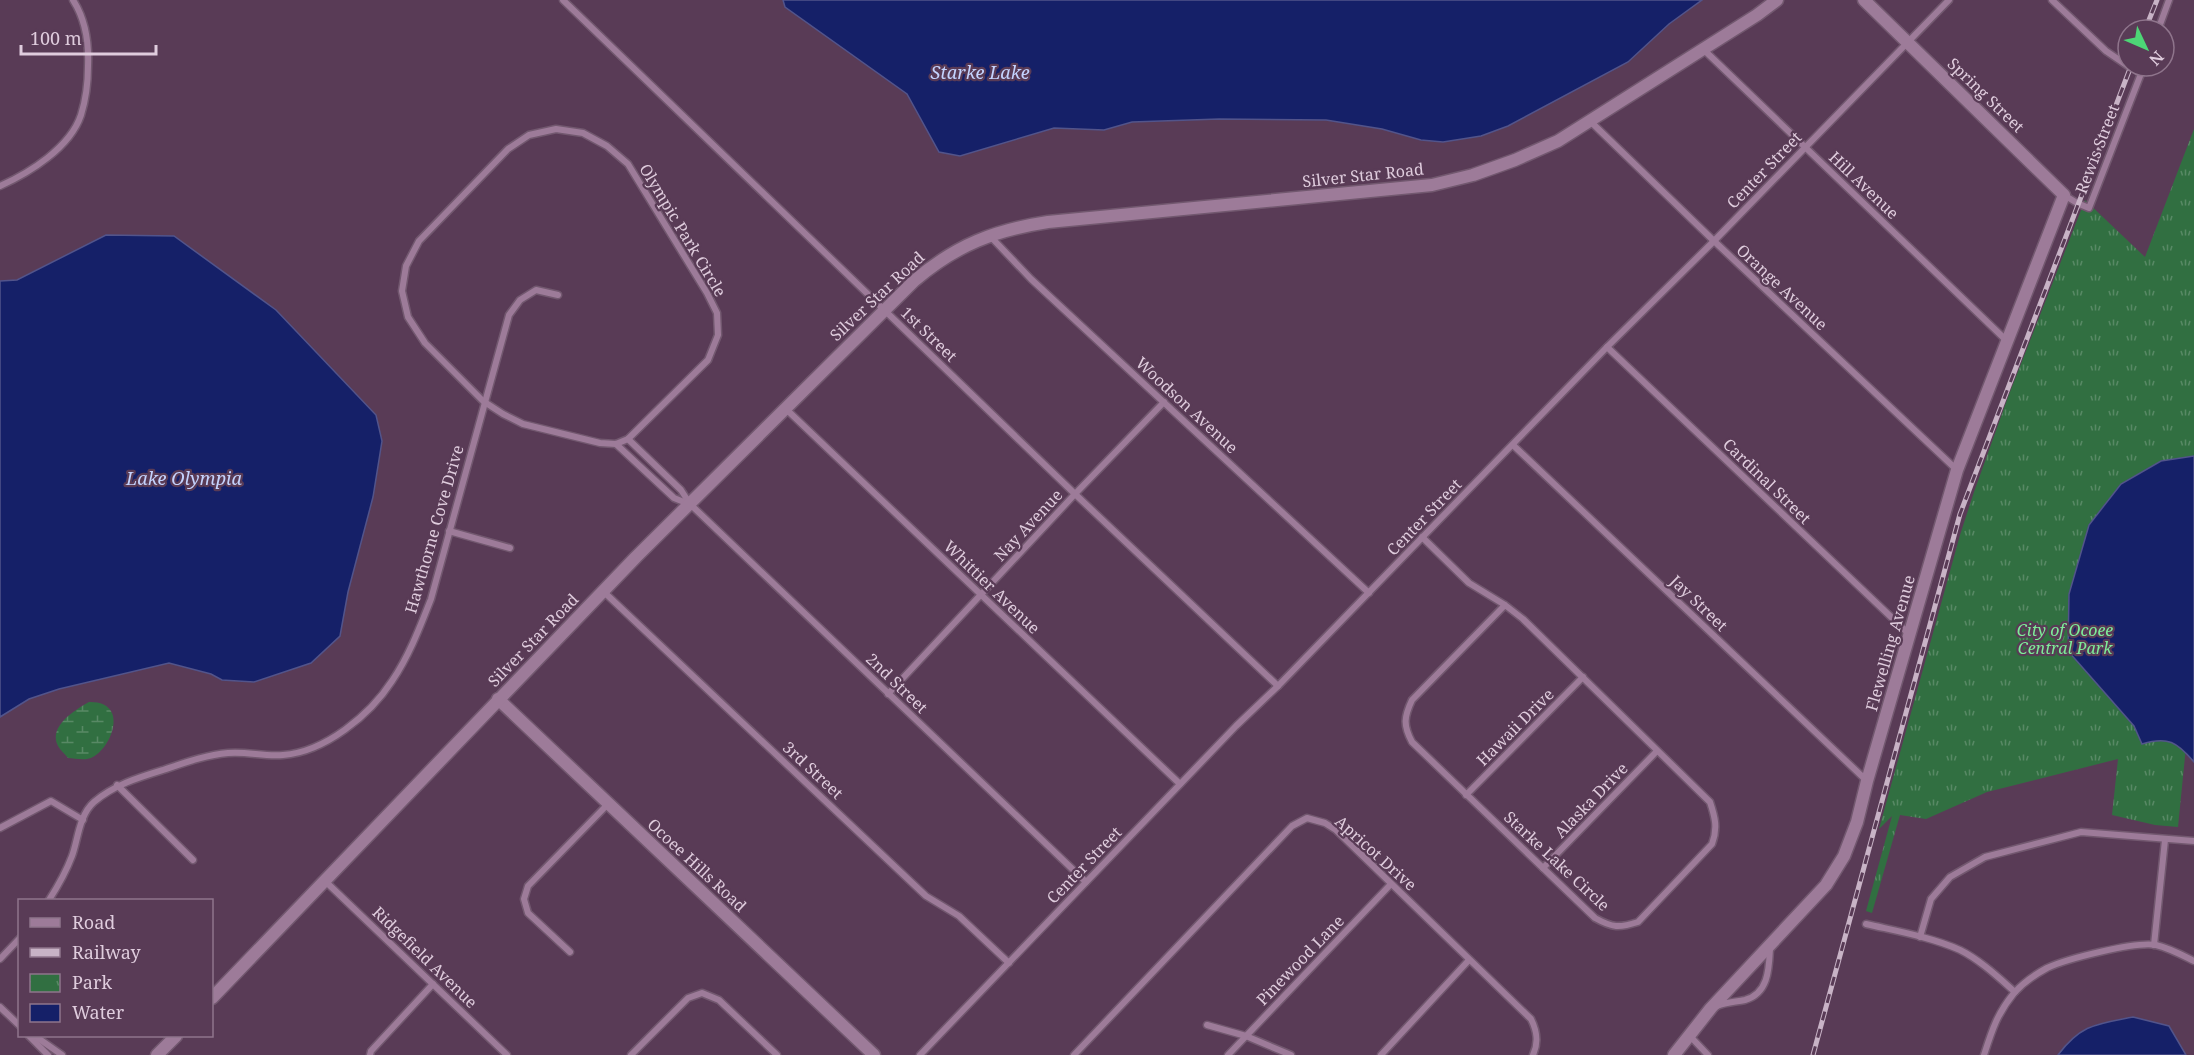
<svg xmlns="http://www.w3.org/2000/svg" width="2194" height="1055" font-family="'Noto Serif',serif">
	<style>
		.wetland { fill: url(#wetland-marsh) }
		.park { fill: url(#park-tufts) }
		.water { fill: #152068; stroke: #52548b; stroke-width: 1.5 }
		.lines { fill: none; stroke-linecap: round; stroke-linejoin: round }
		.street-casing { stroke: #72586f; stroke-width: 9 }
		.secondary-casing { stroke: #72586f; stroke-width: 15 }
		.street { stroke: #9d7b99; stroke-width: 6 }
		.secondary { stroke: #9d7b99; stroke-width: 12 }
		.rail-casing { stroke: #c8b3c6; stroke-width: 5 }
		.rail { stroke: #593b56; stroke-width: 3; stroke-dasharray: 9; stroke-linecap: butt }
		.labels { text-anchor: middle; stroke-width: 4.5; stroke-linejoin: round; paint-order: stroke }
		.street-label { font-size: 16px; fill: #dfccdd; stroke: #593b56 }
		.park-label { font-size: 16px; font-style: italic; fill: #7eed99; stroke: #593b56 }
		.water-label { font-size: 18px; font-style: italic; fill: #c4d3fe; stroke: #593b56 }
	</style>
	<defs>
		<pattern id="wetland-marsh" width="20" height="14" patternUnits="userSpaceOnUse" patternTransform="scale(1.5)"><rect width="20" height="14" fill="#316f41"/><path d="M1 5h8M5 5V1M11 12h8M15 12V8" fill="none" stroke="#588965"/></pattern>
		<pattern id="park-tufts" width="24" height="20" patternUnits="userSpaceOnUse" patternTransform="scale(1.5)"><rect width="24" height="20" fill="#316f41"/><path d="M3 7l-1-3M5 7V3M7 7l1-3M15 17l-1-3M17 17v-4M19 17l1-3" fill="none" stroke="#588965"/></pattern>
	</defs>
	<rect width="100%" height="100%" fill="#593b56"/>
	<path class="wetland" d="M89,702C133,701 109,756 87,759C81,760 73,758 68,758C65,754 60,750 58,746C48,726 75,710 89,702Z"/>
	<polygon class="park" points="2194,129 2194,666 2178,827 2155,825 2112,815 2118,759 1987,792 1926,819 1900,815 1872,913 1866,911 1892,816 1879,829 1960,535 1974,492 2008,397 2085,200 2145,257"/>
	<g class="water">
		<polygon points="783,0 1702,0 1669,24 1628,62 1508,126 1481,136 1443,142 1421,140 1382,129 1326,120 1219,119 1132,122 1104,130 1054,128 960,156 939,152 907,94 785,7"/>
		<polygon points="106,235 174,236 276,310 376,415 382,441 373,497 348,592 340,636 311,663 254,682 222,680 211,674 169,663 59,689 29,699 0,717 0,281 17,280"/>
		<path d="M2194,456V762C2177,742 2168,736 2142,744L2134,726L2068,651L2069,594L2089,525L2121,484L2161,461Z"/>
		<path d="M2133,1017L2169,1026L2186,1055H2058C2081,1024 2097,1024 2133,1017Z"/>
	</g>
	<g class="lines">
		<defs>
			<g id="street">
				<polyline points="563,0 1075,494 1278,686"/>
				<polyline points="2052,0 2106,51 2128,66"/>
				<polyline points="2158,30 2169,0"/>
				<polyline points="1703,49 2007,341"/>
				<polyline points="1590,121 1714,241 1957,470"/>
				<polygon points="556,129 583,133 607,146 628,164 707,293 717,313 718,335 708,360 628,439 616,444 600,443 523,424 503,414 483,401 425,343 408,317 402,291 406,266 419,241 508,149 529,135"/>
				<path d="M0,186C29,173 70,148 81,115C86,99 88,82 88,66C89,42 86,20 73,0"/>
				<polyline points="2064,195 2077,203 2089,208 2144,66"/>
				<polyline points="990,236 1031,279 1369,593"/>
				<polyline points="1607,347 1909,634"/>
				<polyline points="786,409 1180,784"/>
				<polyline points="628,439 681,490 690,504 1086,882"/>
				<polyline points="616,444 674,498 689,504"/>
				<polyline points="1513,445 1867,781"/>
				<polyline points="449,531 510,548"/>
				<path d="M1422,537L1469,583L1505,605L1523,619L1710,802C1715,817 1718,828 1712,844L1638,922C1619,928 1613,928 1595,918L1412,742C1403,725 1404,717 1412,700L1505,605"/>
				<polyline points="604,592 926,896 959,916 1009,963"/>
				<polyline points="888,694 1075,494 1164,402"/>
				<polyline points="117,785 193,860"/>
				<polyline points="1466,795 1583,677"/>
				<polyline points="0,828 51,801 83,820"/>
				<polyline points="1543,868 1657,751"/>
				<polyline points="324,880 507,1055"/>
				<path d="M49,900C58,886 66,872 72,856C78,840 79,815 94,802C114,785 137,778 163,770C184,763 206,755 228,753C246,751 265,757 283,755C325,752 370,715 392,681C409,656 420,627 431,599L509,315L520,300L536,290L558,295"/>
				<path d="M1866,924C1896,931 1931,937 1960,950C1980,960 1998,977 2015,992"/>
				<polyline points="1920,937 1931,899 1950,877 1985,857 2081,832 2194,841"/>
				<polyline points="2154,945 2165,840"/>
				<polyline points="570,952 528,913 524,899 528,886 608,804"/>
				<polyline points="0,959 20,938"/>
				<path d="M1717,1006C1726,1002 1736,1002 1745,1000C1769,993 1769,968 1770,948"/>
				<polyline points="0,1007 20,1026"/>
				<polyline points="1207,1025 1246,1036 1291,1055"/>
				<polyline points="1689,1035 1708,1055"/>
				<polyline points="29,1036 48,1055"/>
				<polyline points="35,1036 62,1055"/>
				<polyline points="370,1055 371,1051 433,984"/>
				<polyline points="631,1055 688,998 702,993 719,1000 777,1055"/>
				<polyline points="920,1055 1236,726 1278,686 1607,347 1714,241 1949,0"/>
				<path d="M1074,1055L1292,826L1307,818L1325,823L1336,830L1531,1019C1537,1031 1539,1042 1533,1055"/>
				<polyline points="1228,1055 1391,884"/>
				<polyline points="1381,1055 1469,960"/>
				<path d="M1984,1055C1992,1030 1997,1014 2014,993C2023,983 2036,974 2047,968C2066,959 2136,941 2156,945C2169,948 2182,955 2194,961"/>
			</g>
			<g id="secondary">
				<polyline points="498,699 874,1055"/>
				<path d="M212,998L636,557L914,281C956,245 995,230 1048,222L1432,185L1473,175L1515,160L1558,141L1757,15L1777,0"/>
				<polyline points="157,1055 176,1036"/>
				<polyline points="1674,1055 1711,1008 1826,885 1844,856 1857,822 1867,781 1957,470 2064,195 1864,0"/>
			</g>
		</defs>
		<use href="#street" class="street-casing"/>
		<use href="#secondary" class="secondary-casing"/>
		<use href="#street" class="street"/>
		<use href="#secondary" class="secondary"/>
		<defs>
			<g id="rail">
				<polyline points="2145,30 2157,0"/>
				<polyline points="1813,1055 1960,514 2131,66"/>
			</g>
		</defs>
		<use href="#rail" class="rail-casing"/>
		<use href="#rail" class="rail"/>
	</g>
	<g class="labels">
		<g class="street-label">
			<text transform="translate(1986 95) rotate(44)" y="6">Spring Street</text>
			<text transform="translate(2097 149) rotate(-69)" y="6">Rewis Street</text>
			<text transform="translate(1764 170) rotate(-46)" y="6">Center Street</text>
			<text transform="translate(1363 175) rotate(-6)" y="6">Silver Star Road</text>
			<text transform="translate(1864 185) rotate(44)" y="6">Hill Avenue</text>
			<text transform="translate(683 230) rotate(59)" y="6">Olympic Park Circle</text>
			<text transform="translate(1782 287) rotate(43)" y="6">Orange Avenue</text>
			<text transform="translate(877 296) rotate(-43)" y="6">Silver Star Road</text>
			<text transform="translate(929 334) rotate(44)" y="6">1st Street</text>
			<text transform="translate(1187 405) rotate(43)" y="6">Woodson Avenue</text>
			<text transform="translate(1767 481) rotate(44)" y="6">Cardinal Street</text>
			<text transform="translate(1424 517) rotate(-46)" y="6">Center Street</text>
			<text transform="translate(1028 525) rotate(-47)" y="6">Nay Avenue</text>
			<text transform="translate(434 529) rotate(-74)" y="6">Hawthorne Cove Drive</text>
			<text transform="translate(992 587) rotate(44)" y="6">Whittier Avenue</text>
			<text transform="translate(1699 603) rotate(44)" y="6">Jay Street</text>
			<text transform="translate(533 640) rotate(-46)" y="6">Silver Star Road</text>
			<text transform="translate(1890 643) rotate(-74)" y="6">Flewelling Avenue</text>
			<text transform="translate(897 683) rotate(44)" y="6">2nd Street</text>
			<text transform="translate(1515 727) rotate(-45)" y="6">Hawaii Drive</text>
			<text transform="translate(813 770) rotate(43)" y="6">3rd Street</text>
			<text transform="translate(1591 800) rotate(-46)" y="6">Alaska Drive</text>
			<text transform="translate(1376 853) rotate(42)" y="6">Apricot Drive</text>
			<text transform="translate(1557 861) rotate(43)" y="6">Starke Lake Circle</text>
			<text transform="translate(697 865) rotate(43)" y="6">Ocoee Hills Road</text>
			<text transform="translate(1084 865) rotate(-46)" y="6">Center Street</text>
			<text transform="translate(425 957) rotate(44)" y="6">Ridgefield Avenue</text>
			<text transform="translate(1300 960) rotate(-46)" y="6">Pinewood Lane</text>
		</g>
		<g class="park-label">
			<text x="2065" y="636">City of Ocoee<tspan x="2065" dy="18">Central Park</tspan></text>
		</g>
		<g class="water-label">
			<text x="980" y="79">Starke Lake</text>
			<text x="184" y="485">Lake Olympia</text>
		</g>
	</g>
	<rect x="18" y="899" width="195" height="138" fill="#593b56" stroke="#8f758c" stroke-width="1.5"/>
	<rect x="30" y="918" width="30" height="9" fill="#9d7b99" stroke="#8f758c" stroke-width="1.5"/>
	<text x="72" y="929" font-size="18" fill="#dfccdd">Road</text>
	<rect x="30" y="948" width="30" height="9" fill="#c8b3c6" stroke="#8f758c" stroke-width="1.5"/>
	<text x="72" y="959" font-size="18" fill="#dfccdd">Railway</text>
	<rect x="30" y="974" width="30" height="18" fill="url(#park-tufts)" stroke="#8f758c" stroke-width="1.5"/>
	<text x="72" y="989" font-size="18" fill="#dfccdd">Park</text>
	<rect x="30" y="1004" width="30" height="18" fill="#152068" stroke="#8f758c" stroke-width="1.5"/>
	<text x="72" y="1019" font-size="18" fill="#dfccdd">Water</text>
	<g transform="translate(2146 48) rotate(134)"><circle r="28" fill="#593b56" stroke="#8f758c" stroke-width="1.5"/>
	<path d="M0-4.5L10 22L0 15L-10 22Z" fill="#4dd676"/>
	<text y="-9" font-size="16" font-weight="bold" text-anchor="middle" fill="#dfccdd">N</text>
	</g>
	<path d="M21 45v9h135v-9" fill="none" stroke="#dfccdd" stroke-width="3"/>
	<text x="30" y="45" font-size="18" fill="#dfccdd" stroke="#593b56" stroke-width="4.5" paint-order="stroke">100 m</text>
</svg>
